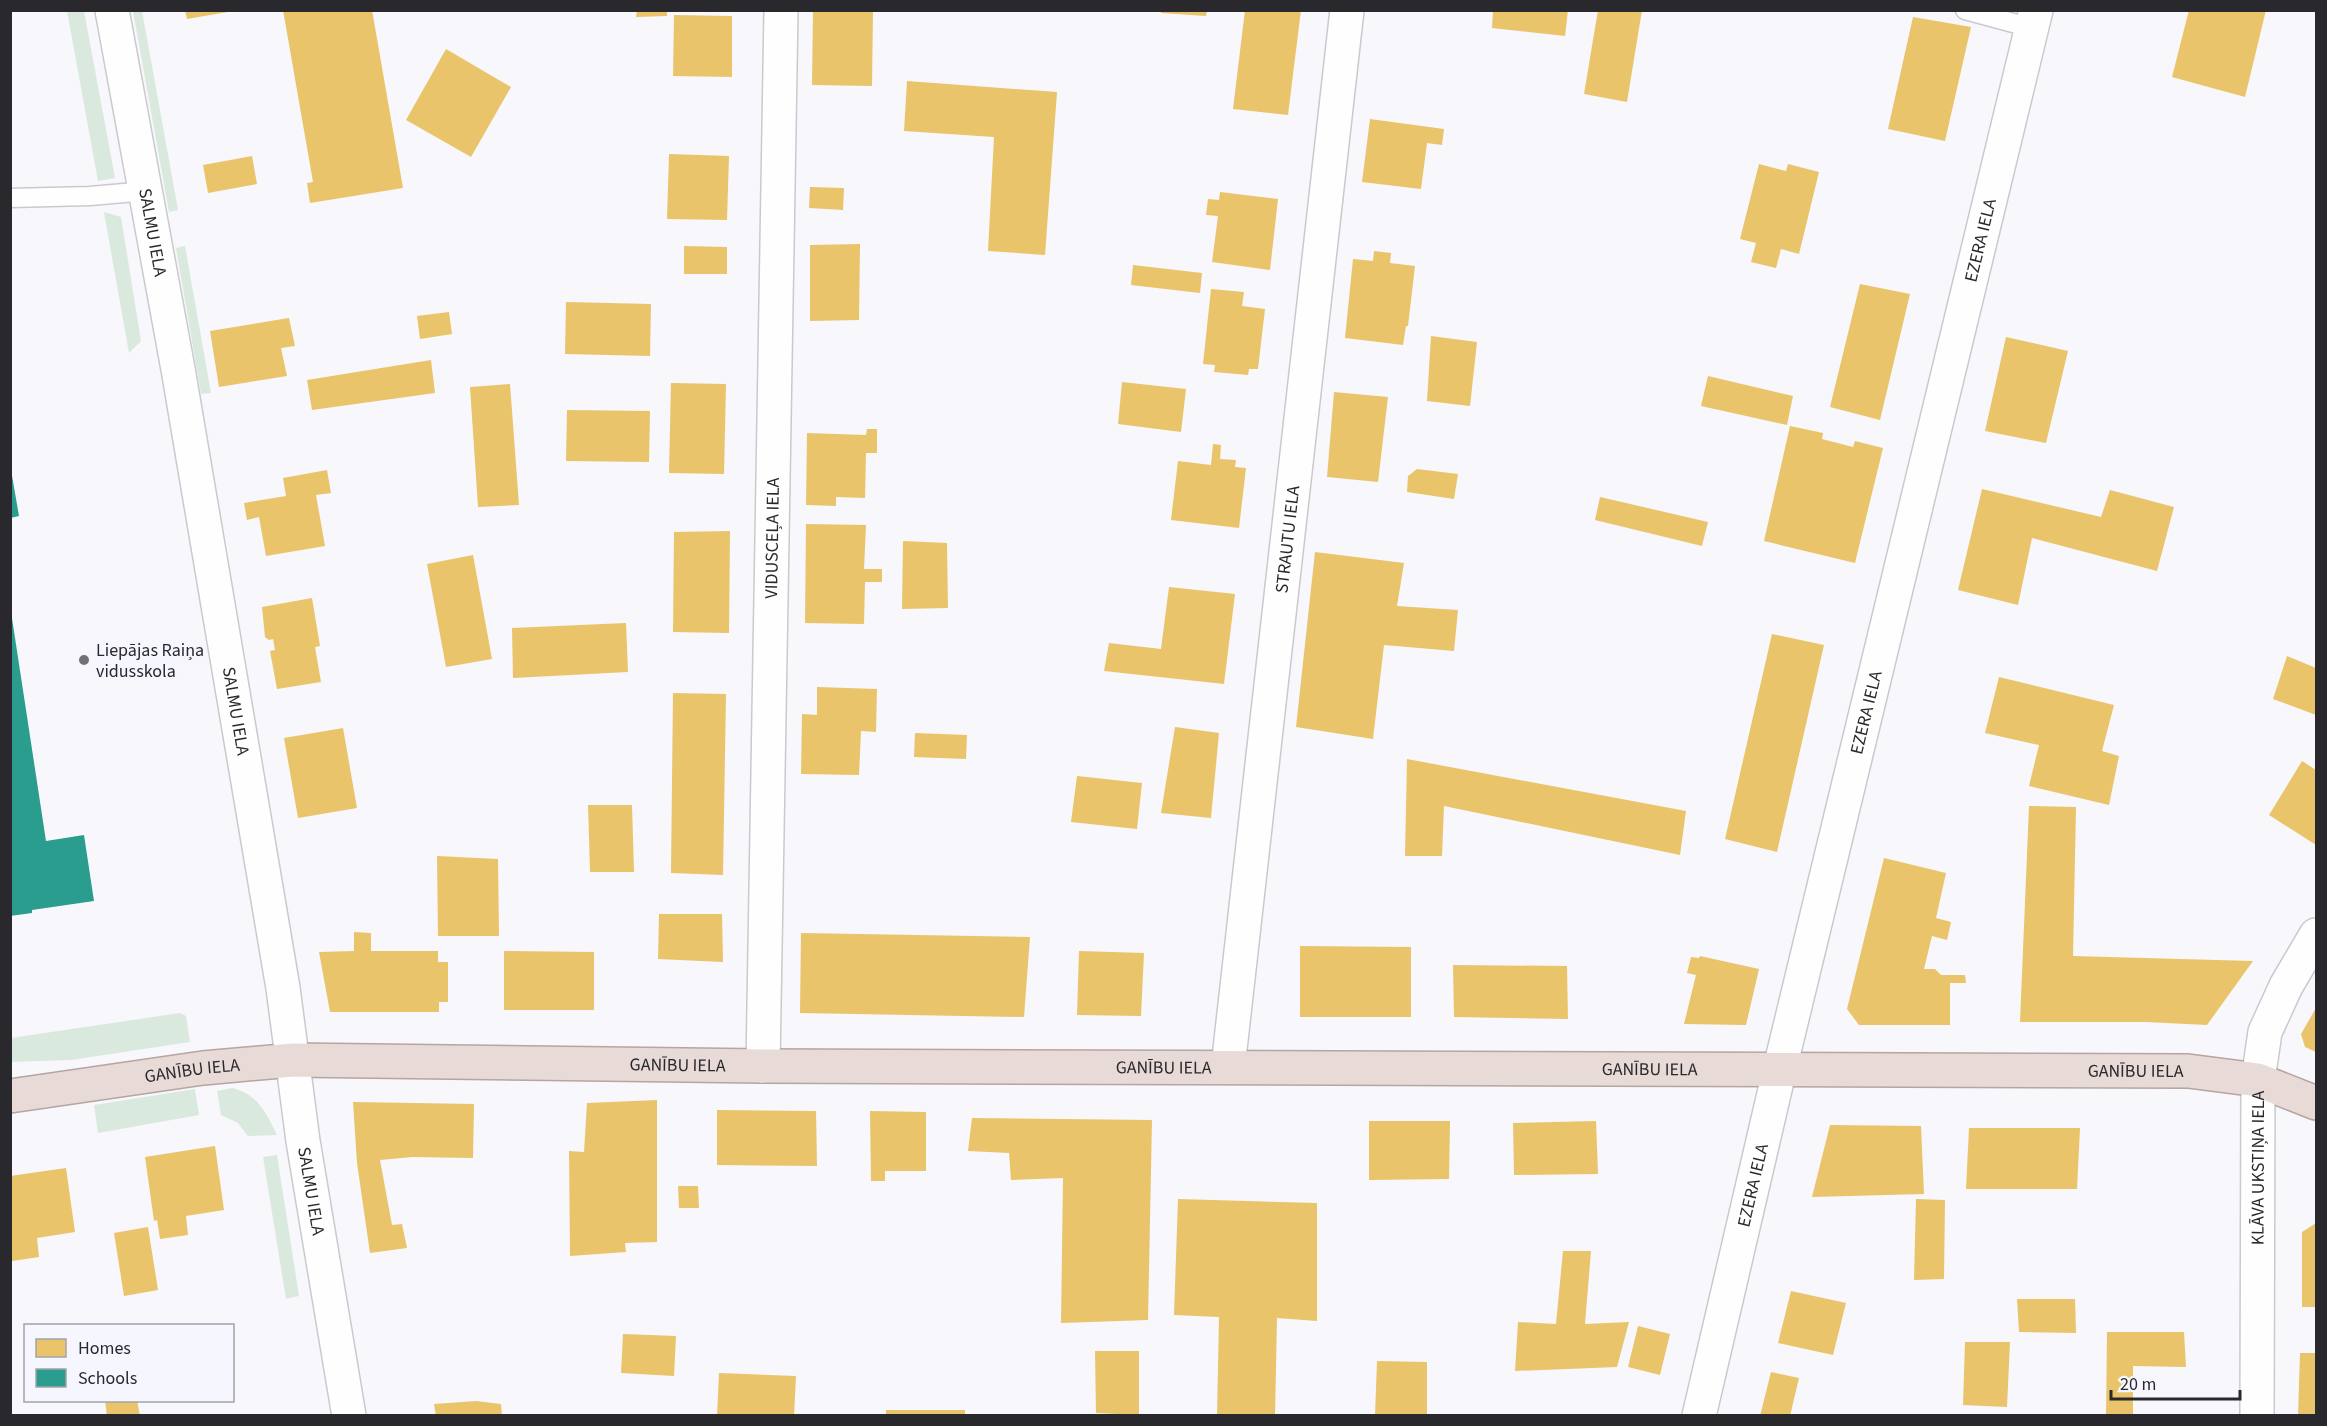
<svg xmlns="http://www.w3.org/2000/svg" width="2327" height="1426" font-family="'Source Sans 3',sans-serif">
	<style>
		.green { fill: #dae9dd }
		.homes { fill: #e9c46a }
		.schools { fill: #2a9d8f }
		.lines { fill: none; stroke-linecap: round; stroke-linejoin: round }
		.service-casing { stroke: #cacace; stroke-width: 21 }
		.minor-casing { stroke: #cacace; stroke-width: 36 }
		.tertiary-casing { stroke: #cacace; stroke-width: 36 }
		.trunk-casing { stroke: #b6a5a1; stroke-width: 36 }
		.service { stroke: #fefeff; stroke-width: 18 }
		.minor { stroke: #fefeff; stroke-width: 33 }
		.tertiary { stroke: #fefeff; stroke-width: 33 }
		.trunk { stroke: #e8dad7; stroke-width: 33 }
		.poi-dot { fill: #717175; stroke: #f5f6fe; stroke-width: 2 }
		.labels { text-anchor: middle; stroke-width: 6; stroke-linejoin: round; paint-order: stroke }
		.street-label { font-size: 18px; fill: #29292d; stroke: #f5f6fe }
		.poi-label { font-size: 18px; fill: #29292d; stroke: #f5f6fe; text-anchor: start }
	</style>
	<rect width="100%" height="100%" fill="#f7f7fc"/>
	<g class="green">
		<polygon points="67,11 84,11 115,178 98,181"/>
		<polygon points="133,11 142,11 178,210 169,212"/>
		<polygon points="104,212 121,217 141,341 129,353"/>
		<polygon points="185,246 211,393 201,394 176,248"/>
		<polygon points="180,1013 186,1016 190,1042 71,1060 11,1062 11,1038"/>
		<path d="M232,1088C258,1094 266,1113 277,1135L248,1136L238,1123L221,1115L217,1091Z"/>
		<polygon points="195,1089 199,1115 98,1133 94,1105"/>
		<polygon points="277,1155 299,1296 286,1299 263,1157"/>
	</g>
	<g class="homes">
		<polygon points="185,10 228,10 228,12 187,19"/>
		<polygon points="283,10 372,10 403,188 310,203 307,183 313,182"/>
		<polygon points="637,10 667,10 667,16 636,17"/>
		<polygon points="813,10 873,10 872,86 812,85"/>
		<polygon points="1161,10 1207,10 1206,16 1161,13"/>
		<polygon points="1245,10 1301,10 1288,115 1233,109"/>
		<polygon points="1493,10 1568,10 1565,36 1492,28"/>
		<polygon points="1598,10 1642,10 1627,102 1584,94"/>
		<polygon points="2189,10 2266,10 2245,97 2172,77"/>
		<polygon points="674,15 732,16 732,77 673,76"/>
		<polygon points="1913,17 1971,27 1945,141 1888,129"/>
		<polygon points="446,49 511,87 471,157 406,120"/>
		<polygon points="907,81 1057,92 1045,255 988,251 994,137 904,131"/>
		<polygon points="1370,119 1444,129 1442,145 1427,143 1421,189 1362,182"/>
		<polygon points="669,154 729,156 727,220 667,219"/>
		<polygon points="252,156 257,184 208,193 203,165"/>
		<polygon points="1759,164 1786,171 1788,164 1819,172 1799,254 1781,249 1776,268 1751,262 1756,243 1740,239"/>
		<polygon points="810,187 844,188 843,210 809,208"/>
		<polygon points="1220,192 1278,199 1270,270 1212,262 1218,216 1206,215 1208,199 1219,200"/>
		<polygon points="860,244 859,320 810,321 810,245"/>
		<polygon points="684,246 727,247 727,274 684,274"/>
		<polygon points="1374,251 1391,253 1390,263 1415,266 1408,326 1406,326 1403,345 1345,338 1353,259 1373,261"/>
		<polygon points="1133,265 1202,273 1200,293 1131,285"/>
		<polygon points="1860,284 1910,294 1880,420 1830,407"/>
		<polygon points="1211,289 1244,292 1242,306 1265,309 1258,369 1249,369 1248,375 1214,372 1215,365 1203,364"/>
		<polygon points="566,302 651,304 650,356 565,354"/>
		<polygon points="449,312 452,334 420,339 417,316"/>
		<polygon points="289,318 295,346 281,348 287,376 219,387 210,331"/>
		<polygon points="1431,336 1477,342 1470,406 1427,401"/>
		<polygon points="2006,337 2068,351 2046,443 1985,431"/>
		<polygon points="431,360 435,393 312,410 307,380"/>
		<polygon points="1708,376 1793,396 1787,425 1701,406"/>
		<polygon points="1122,382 1186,389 1181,432 1118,424"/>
		<polygon points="671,383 726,384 724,474 669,473"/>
		<polygon points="510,384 519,505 478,507 470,387"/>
		<polygon points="1334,392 1388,397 1378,482 1327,477"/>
		<polygon points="567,410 650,411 649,462 566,461"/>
		<polygon points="1790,426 1823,433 1822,439 1853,447 1855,441 1883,448 1855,563 1764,541"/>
		<polygon points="867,429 877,429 877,453 866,453 865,498 836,497 836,506 806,505 807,433 866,435"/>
		<polygon points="1213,444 1221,445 1220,459 1236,460 1235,467 1246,468 1239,528 1171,520 1178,461 1211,465"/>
		<polygon points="1417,469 1458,474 1454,499 1407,492 1408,476"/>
		<polygon points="327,470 331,493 316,495 325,546 266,556 259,517 247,520 244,503 286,496 283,478"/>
		<polygon points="1982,489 2101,517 2110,490 2174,507 2157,571 2032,538 2018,605 1958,590"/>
		<polygon points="1600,497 1708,522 1702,546 1595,520"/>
		<polygon points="806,524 866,525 864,569 882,569 882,582 865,582 864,624 805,623"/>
		<polygon points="730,531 729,633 673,632 674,532"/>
		<polygon points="903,541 947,543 948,608 902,609"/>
		<polygon points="1315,552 1404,563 1397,606 1458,610 1454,651 1384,645 1373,739 1296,727"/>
		<polygon points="473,555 492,659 446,667 427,564"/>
		<polygon points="1169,587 1235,594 1224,684 1104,671 1109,643 1161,649"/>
		<polygon points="312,598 320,646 315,647 321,682 277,689 270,651 275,650 273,639 269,640 265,637 262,607"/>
		<polygon points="626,623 628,672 513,678 512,628"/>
		<polygon points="1772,634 1824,645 1777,852 1725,839"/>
		<polygon points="2287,656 2316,668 2316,715 2273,699"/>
		<polygon points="1999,677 2114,705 2102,751 2119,756 2109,805 2029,786 2039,745 1985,733"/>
		<polygon points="817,687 877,689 876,732 861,731 859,775 801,774 802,714 817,715"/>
		<polygon points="673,693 726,694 723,875 671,873"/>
		<polygon points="1175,727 1219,733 1211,818 1161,813"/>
		<polygon points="343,728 357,808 298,818 284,738"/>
		<polygon points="915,733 967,735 966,759 914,757"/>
		<polygon points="1407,759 1686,811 1680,855 1444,806 1442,856 1405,856"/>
		<polygon points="2302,761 2316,770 2316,845 2269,815"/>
		<polygon points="1077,776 1142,783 1137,829 1071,822"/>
		<polygon points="588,805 632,805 634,872 590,872"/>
		<polygon points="2029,806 2076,807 2073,956 2253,961 2207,1025 2146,1022 2020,1022"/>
		<polygon points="437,856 498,859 499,936 438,936"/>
		<polygon points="1884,858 1946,873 1936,918 1951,922 1947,940 1932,936 1924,969 1935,969 1941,975 1965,975 1966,983 1950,983 1950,1025 1859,1025 1847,1009"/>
		<polygon points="659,914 722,914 723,962 658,959"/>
		<polygon points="354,932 371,933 371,951 438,951 438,962 448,962 448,1002 439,1002 439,1012 330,1012 319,952 354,951"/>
		<polygon points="801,933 1030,937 1024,1017 800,1013"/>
		<polygon points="1300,946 1411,947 1411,1017 1300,1017"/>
		<polygon points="504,951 594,952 594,1010 504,1010"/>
		<polygon points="1079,951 1144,953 1141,1016 1077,1015"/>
		<polygon points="1700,956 1759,969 1746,1025 1684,1024 1696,975 1687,973 1691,957 1699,958"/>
		<polygon points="1453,965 1567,966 1568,1019 1454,1017"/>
		<polygon points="2316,1008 2316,1052 2305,1047 2301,1034"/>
		<polygon points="657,1100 657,1242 625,1243 626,1252 570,1256 569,1151 584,1152 587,1103"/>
		<polygon points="353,1102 474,1104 473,1158 412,1157 380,1160 392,1225 402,1224 407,1248 370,1253 357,1163"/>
		<polygon points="717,1110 816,1111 817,1166 717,1165"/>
		<polygon points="870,1111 926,1112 926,1171 885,1171 885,1181 871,1181"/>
		<polygon points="972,1118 1152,1120 1148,1320 1061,1323 1063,1178 1011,1180 1009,1153 968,1151"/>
		<polygon points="1369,1121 1450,1121 1449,1179 1369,1180"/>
		<polygon points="1596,1121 1598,1174 1514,1175 1513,1123"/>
		<polygon points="1830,1125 1921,1126 1924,1194 1812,1197"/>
		<polygon points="1969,1128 2080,1128 2077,1189 1966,1189"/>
		<polygon points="215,1146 224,1210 186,1216 188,1235 160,1239 157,1220 154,1221 145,1157"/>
		<polygon points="66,1168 75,1232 37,1238 39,1257 12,1261 10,1176"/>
		<polygon points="678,1186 698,1186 699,1208 679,1208"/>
		<polygon points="1178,1199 1317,1203 1317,1321 1277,1318 1275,1416 1217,1416 1219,1317 1174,1315"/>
		<polygon points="1916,1199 1945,1200 1944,1279 1914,1280"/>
		<polygon points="2316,1223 2316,1307 2302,1307 2302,1232"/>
		<polygon points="148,1227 158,1290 124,1296 114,1233"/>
		<polygon points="1563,1251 1591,1251 1585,1324 1629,1322 1617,1367 1515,1371 1518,1322 1556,1324"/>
		<polygon points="1791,1291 1846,1303 1833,1355 1778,1343"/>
		<polygon points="2017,1299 2075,1299 2076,1333 2019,1332"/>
		<polygon points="1638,1326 1670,1334 1660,1375 1628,1367"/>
		<polygon points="2107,1332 2184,1332 2186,1367 2133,1366 2133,1416 2106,1416"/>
		<polygon points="623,1334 676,1336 674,1376 621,1373"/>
		<polygon points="1965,1342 2010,1342 2007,1407 1963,1405"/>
		<polygon points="1095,1351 1139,1351 1139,1415 1096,1413"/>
		<polygon points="2300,1353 2316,1353 2316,1416 2298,1416"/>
		<polygon points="1377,1361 1427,1362 1427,1416 1375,1416"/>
		<polygon points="1771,1372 1799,1378 1790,1416 1760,1416"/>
		<polygon points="719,1373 796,1376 794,1416 717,1416"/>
		<polygon points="105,1400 137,1400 140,1416 107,1416"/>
		<polygon points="476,1401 501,1404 502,1416 436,1416 434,1404"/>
		<rect x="886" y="1410" width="79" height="6"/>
	</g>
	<g class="schools">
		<polygon points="10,464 19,516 10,518"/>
		<polygon points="10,605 46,841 84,835 94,901 32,910 32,913 10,916"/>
	</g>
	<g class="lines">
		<defs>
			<g id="service">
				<polyline points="1965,10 2032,28"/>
				<polyline points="10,198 90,196 147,191"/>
			</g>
			<g id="minor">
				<path id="s1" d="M112,10L178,369L283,988L303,1141L349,1416"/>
				<path id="s2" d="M763,1066L781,10"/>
				<path id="s3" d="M1228,1067L1347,10"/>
				<path id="s4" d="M2257,1416L2258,1080"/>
			</g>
			<g id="tertiary">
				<polyline points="2258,1080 2265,1032 2286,986 2316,935"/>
				<path id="s5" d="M1699,1416L1780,1068L2036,10"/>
			</g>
			<g id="trunk">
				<path id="s6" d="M10,1096L203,1068L293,1060L763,1066L2188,1071L2258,1080L2316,1103"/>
			</g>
		</defs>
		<use href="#service" class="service-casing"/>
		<use href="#minor" class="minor-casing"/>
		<use href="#tertiary" class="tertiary-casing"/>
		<use href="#trunk" class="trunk-casing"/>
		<use href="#service" class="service"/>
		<use href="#minor" class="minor"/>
		<use href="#tertiary" class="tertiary"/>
		<use href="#trunk" class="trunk"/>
	</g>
	<circle class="poi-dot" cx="84" cy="660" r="6"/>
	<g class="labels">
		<g class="street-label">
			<text dy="6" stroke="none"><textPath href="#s1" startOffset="226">SALMU IELA</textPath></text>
			<text dy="6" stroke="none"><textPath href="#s5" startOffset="1209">EZERA IELA</textPath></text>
			<text dy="6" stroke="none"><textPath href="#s2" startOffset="528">VIDUSCEĻA IELA</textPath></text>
			<text dy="6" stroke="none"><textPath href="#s3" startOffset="531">STRAUTU IELA</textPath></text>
			<text dy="6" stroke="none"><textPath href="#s1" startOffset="712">SALMU IELA</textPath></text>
			<text dy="6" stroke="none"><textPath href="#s5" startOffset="723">EZERA IELA</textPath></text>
			<text dy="6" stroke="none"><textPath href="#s6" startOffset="670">GANĪBU IELA</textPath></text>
			<text dy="6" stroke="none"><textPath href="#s6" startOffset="1156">GANĪBU IELA</textPath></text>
			<text dy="6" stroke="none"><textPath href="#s6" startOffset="1642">GANĪBU IELA</textPath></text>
			<text dy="6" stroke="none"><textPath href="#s6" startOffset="184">GANĪBU IELA</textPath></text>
			<text dy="6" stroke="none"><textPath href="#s6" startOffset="2128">GANĪBU IELA</textPath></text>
			<text dy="6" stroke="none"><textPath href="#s4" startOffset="248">KLĀVA UKSTIŅA IELA</textPath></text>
			<text dy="6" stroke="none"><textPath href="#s5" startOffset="237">EZERA IELA</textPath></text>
			<text dy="6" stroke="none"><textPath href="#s1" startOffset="1198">SALMU IELA</textPath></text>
		</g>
		<g class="poi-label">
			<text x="96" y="656">Liepājas Raiņa<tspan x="96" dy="21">vidusskola</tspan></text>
		</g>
	</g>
	<rect width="2327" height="1426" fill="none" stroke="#29292d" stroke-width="24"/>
	<rect x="24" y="1324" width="210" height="78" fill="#f5f6fe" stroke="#a3a4aa" stroke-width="1.5"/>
	<rect x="36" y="1339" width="30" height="18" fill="#e9c46a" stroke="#a3a4aa" stroke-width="1.5"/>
	<text x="78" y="1354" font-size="18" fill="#29292d">Homes</text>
	<rect x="36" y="1369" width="30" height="18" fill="#2a9d8f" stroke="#a3a4aa" stroke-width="1.5"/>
	<text x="78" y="1384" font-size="18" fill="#29292d">Schools</text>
	<path d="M2111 1390v9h129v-9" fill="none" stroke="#29292d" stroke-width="3"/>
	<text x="2120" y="1390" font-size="18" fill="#29292d" stroke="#f5f6fe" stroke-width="4.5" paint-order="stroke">20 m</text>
</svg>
